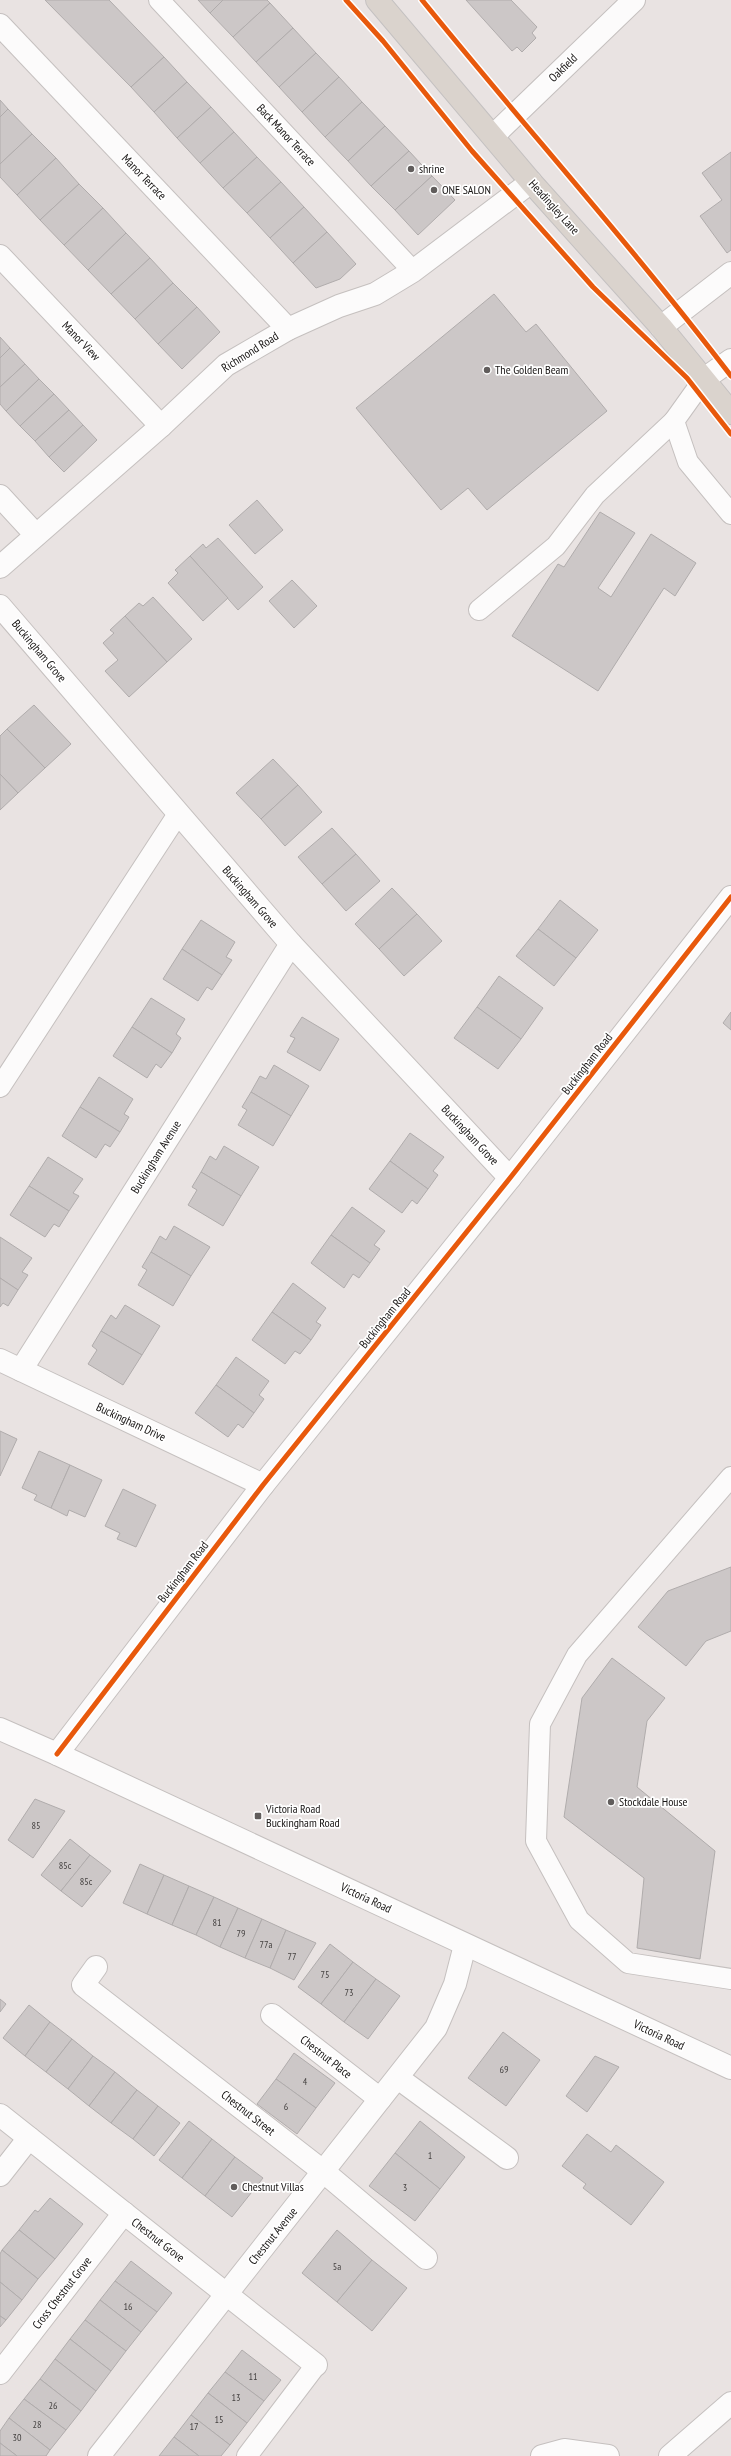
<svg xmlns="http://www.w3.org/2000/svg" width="731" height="2456" font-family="'PT Sans Narrow',sans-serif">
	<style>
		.building { fill: #ccc7c7; stroke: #b0acac }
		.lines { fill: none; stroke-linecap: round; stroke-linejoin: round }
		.lane-casing { stroke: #c5c0bf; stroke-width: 22 }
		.street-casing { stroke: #c5c0bf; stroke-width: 24 }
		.secondary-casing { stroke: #c5c0bf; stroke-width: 24 }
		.highway-casing { stroke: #c4c1c1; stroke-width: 24 }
		.lane { stroke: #fcfbfb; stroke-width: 20 }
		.street { stroke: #fcfbfb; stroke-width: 22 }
		.secondary { stroke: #fcfbfb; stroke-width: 22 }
		.highway { stroke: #dad3cd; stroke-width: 22 }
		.cycleway-casing { stroke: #fff; stroke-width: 8 }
		.cycleway { stroke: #e8590c; stroke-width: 5 }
		.poi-dot { fill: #615d5c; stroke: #fff; stroke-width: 1.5 }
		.labels { text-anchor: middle; stroke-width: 3.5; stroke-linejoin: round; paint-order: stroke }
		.number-label { font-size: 10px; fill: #454241 }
		.street-label { font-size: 12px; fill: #181514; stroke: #fff }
		.poi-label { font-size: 12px; fill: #181514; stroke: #fff; text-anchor: start }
	</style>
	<rect width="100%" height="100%" fill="#e9e3e2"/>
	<g class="building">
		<polygon points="45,0 109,0 164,57 131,87"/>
		<polygon points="198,0 223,0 210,13"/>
		<polygon points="223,0 267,0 270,3 233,37 210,13"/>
		<polygon points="466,0 511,0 537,27 532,33 536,38 522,52 517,47 512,51"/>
		<polygon points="270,3 293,28 256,62 233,37"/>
		<polygon points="293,28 316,53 279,87 256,62"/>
		<polygon points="316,53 339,77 302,112 279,87"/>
		<polygon points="164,57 187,82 154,112 131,87"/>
		<polygon points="339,77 362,102 325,137 302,112"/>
		<polygon points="187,82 211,107 177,138 154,112"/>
		<polygon points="0,100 8,109 0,117"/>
		<polygon points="362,102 385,126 348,161 325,137"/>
		<polygon points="211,107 234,132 200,163 177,138"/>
		<polygon points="8,109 32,134 0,164 0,117"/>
		<polygon points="385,126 409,151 371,186 348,161"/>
		<polygon points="234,132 257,157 223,188 200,163"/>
		<polygon points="32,134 56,158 17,195 0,177 0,164"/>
		<polygon points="409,151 432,176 395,210 371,186"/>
		<polygon points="731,152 731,250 727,253 700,216 722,200 702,173"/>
		<polygon points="257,157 281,182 247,213 223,188"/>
		<polygon points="56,158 79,184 40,220 17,195"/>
		<polygon points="432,176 455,200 418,235 395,210"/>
		<polygon points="281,182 304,207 270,238 247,213"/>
		<polygon points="79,184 103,208 64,245 40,220"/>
		<polygon points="304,207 327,232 293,263 270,238"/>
		<polygon points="103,208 126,233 88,270 64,245"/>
		<polygon points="327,232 356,264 340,279 316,288 293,263"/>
		<polygon points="126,233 150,258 111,294 88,270"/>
		<polygon points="150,258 173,283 135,319 111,294"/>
		<polygon points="173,283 197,307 158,344 135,319"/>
		<polygon points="494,294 526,332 536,324 607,411 487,510 468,488 441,510 356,408"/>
		<polygon points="197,307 220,332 182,369 158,344"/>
		<polygon points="0,337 10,348 0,358"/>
		<polygon points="10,348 25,364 0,387 0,358"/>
		<polygon points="25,364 39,379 6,411 0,404 0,387"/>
		<polygon points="39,379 54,394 20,426 6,411"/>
		<polygon points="54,394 69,410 35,441 20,426"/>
		<polygon points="69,410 83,425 49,457 35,441"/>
		<polygon points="83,425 97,440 64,472 49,457"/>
		<polygon points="257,500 283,530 255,554 229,525"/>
		<polygon points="600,512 635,533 598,588 611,597 651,534 696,563 675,596 664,588 598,691 512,636 558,564 564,567"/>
		<polygon points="218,538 263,587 238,610 190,556 203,544 206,548"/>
		<polygon points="190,556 228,598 203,621 168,583 178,573 175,570"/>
		<polygon points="292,580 317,606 294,628 269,601"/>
		<polygon points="153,597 192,639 167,662 125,616 139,603 143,606"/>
		<polygon points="125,616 167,662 129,697 105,671 118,660 103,643 114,633 110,630"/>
		<polygon points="34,705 71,744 45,768 7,729"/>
		<polygon points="7,729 45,768 18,793 0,774 0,736"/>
		<polygon points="273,759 298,785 261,819 236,793"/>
		<polygon points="0,774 18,793 0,810"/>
		<polygon points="298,785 322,812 285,846 261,819"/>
		<polygon points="332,828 356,854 322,884 298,857"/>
		<polygon points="356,854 380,881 346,911 322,884"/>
		<polygon points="392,888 417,914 379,949 355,924"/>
		<polygon points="560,900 598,930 576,958 538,929"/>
		<polygon points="417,914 442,941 404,976 379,949"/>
		<polygon points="201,920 235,942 226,957 232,960 222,975 182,949"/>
		<polygon points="538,929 576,958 554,986 516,956"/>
		<polygon points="182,949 222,975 212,990 207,987 198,1001 163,979"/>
		<polygon points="499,976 543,1008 521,1039 477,1007"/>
		<polygon points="151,998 185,1019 176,1034 181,1038 172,1053 132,1027"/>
		<polygon points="477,1007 521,1039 498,1069 454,1038"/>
		<polygon points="731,1012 731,1030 723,1023"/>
		<polygon points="302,1017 339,1039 320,1071 287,1052 295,1038 290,1036"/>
		<polygon points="132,1027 172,1053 161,1068 156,1064 147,1078 113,1056"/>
		<polygon points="274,1065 309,1086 291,1116 251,1092 260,1076 266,1079"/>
		<polygon points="99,1077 133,1099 124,1114 129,1117 120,1132 80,1107"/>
		<polygon points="251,1092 291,1116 273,1146 238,1125 247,1110 242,1107"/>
		<polygon points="80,1107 120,1132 110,1147 105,1144 96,1158 62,1136"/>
		<polygon points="410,1133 444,1157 433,1171 438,1175 428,1189 390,1161"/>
		<polygon points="224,1146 259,1167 241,1196 201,1172 210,1156 216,1160"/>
		<polygon points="48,1157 83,1179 73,1193 79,1196 69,1211 29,1186"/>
		<polygon points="390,1161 428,1189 417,1204 412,1200 402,1213 369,1189"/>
		<polygon points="201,1172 241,1196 223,1226 188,1205 197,1190 192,1187"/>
		<polygon points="29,1186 69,1211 59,1227 54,1224 45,1237 10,1215"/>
		<polygon points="352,1207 385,1231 374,1245 380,1249 370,1263 331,1235"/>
		<polygon points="174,1226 210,1247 191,1276 151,1252 160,1236 166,1240"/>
		<polygon points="331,1235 370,1263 359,1278 353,1274 344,1288 311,1263"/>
		<polygon points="0,1237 32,1258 22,1272 28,1275 18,1290 0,1278"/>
		<polygon points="151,1252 191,1276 173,1306 138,1285 147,1270 142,1267"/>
		<polygon points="0,1278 18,1290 8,1306 3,1303 0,1307"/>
		<polygon points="293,1283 326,1308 316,1322 321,1325 311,1340 272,1312"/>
		<polygon points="125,1305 160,1326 142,1355 101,1331 111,1315 116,1319"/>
		<polygon points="272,1312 311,1340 300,1354 295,1351 285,1364 252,1340"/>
		<polygon points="101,1331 142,1355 123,1385 88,1364 97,1350 92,1346"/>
		<polygon points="236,1357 269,1381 259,1395 264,1399 254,1413 216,1385"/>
		<polygon points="216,1385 254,1413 243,1428 238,1424 228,1437 195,1413"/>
		<polygon points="0,1431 17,1439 0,1476"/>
		<polygon points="39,1451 70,1465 51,1508 34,1500 37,1495 22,1488"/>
		<polygon points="70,1465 102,1480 85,1517 69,1510 67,1516 51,1508"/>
		<polygon points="123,1489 156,1505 136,1547 117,1539 120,1533 105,1526"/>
		<polygon points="731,1567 731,1631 706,1641 686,1666 638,1627 668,1591"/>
		<polygon points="612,1658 665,1698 647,1721 637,1787 715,1851 700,1959 637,1948 644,1878 564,1817 582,1698"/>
		<polygon points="35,1799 65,1811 33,1858 8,1840"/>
		<polygon points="70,1839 90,1855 61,1891 41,1875"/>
		<polygon points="90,1855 111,1871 82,1907 61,1891"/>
		<polygon points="140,1864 164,1875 147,1914 123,1903"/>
		<polygon points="164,1875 189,1886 172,1925 147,1914"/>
		<polygon points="189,1886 214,1897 196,1935 172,1925"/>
		<polygon points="214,1897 238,1908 220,1947 196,1935"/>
		<polygon points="238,1908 262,1919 245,1958 220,1947"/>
		<polygon points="262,1919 286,1930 270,1968 245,1958"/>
		<polygon points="286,1930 316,1943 294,1980 270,1968"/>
		<polygon points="330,1944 353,1962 321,2004 298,1987"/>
		<polygon points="353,1962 376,1979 344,2022 321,2004"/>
		<polygon points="376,1979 400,1996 368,2039 344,2022"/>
		<polygon points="0,1999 6,2004 0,2012"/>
		<polygon points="29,2005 50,2022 25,2056 3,2038"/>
		<polygon points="50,2022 72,2039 46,2072 25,2056"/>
		<polygon points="503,2032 540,2060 506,2106 468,2078"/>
		<polygon points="72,2039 93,2056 68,2089 46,2072"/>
		<polygon points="294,2053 335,2083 316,2108 276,2079"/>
		<polygon points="93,2056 115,2072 89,2106 68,2089"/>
		<polygon points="595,2056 619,2067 587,2112 566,2096"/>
		<polygon points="115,2072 137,2090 111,2123 89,2106"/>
		<polygon points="276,2079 316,2108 297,2134 257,2104"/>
		<polygon points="137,2090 158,2106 133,2139 111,2123"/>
		<polygon points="158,2106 180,2123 154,2156 133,2139"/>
		<polygon points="189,2121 212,2139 182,2178 159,2160"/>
		<polygon points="420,2121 465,2157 440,2189 395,2153"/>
		<polygon points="587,2134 611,2152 616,2145 664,2182 631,2225 583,2188 586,2184 562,2166"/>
		<polygon points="212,2139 235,2157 205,2196 182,2178"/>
		<polygon points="395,2153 440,2189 415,2221 369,2186"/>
		<polygon points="235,2157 263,2178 232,2217 205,2196"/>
		<polygon points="50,2198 83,2224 55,2259 19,2230 35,2210 38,2212"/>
		<polygon points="19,2230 55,2259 38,2279 2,2250"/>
		<polygon points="337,2230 372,2260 337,2302 302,2273"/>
		<polygon points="2,2250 38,2279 22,2300 0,2282 0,2254"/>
		<polygon points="372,2260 407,2288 372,2331 337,2302"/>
		<polygon points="131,2261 172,2293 157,2312 115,2281"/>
		<polygon points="115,2281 157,2312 141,2332 100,2300"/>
		<polygon points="0,2282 22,2300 6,2320 0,2316"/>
		<polygon points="100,2300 141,2332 126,2351 85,2320"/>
		<polygon points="0,2316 6,2320 0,2327"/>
		<polygon points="85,2320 126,2351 111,2371 70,2339"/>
		<polygon points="70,2339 111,2371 96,2391 55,2359"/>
		<polygon points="242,2350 281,2380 264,2401 225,2372"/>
		<polygon points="55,2359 96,2391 81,2411 40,2379"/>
		<polygon points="225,2372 264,2401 247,2423 208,2393"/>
		<polygon points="40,2379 81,2411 66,2430 24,2399"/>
		<polygon points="208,2393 247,2423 230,2445 191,2415"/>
		<polygon points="24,2399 66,2430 50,2450 9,2418"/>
		<polygon points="191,2415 230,2445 221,2456 199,2456 174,2437"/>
		<polygon points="9,2418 50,2450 46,2456 17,2456 0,2443 0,2431"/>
		<polygon points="174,2437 199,2456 159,2456"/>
		<polygon points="0,2443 17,2456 0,2456"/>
	</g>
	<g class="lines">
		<defs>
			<g id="lane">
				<polyline points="159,0 413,271"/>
				<polyline points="704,379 674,421 688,462 731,514"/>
				<polyline points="479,610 556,546 595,495 674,421"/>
				<polyline points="0,1087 178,814"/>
				<polyline points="731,1477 577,1655 540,1724 536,1841 579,1920 628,1963 731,1979"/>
				<polyline points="247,2456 316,2365"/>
			</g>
			<g id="street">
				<polyline points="0,25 288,329"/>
				<polyline points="493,136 634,0"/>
				<polyline points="0,256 161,426"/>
				<polyline points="661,327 731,273"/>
				<polyline points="704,379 731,360"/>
				<polyline points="0,496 36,535"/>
				<polyline points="0,567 161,426 226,365 288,329 339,306 375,294 413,271 531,182"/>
				<polyline points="0,606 291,944 510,1178"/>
				<polyline points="0,1360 263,1485"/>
				<polyline points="21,1370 291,944"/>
				<polyline points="57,1754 263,1485 510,1178 731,897"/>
				<polyline points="96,1967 83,1985 324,2172 426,2258"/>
				<polyline points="272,2015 380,2099"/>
				<polyline points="398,2078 507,2158"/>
				<polyline points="0,2115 316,2365"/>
				<polyline points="0,2175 29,2138"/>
				<polyline points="0,2373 124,2213"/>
				<polyline points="99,2456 436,2028 455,1984 465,1945"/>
				<polyline points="542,2456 564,2450 608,2456"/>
				<polyline points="670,2456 731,2403"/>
			</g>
			<polyline id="secondary" points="0,1729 57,1754 731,2068"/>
			<polyline id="highway" points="377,0 531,182 661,327 731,413"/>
		</defs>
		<use href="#lane" class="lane-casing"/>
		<use href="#street" class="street-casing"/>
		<use href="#secondary" class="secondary-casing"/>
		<use href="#highway" class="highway-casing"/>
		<use href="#lane" class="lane"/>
		<use href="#street" class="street"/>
		<use href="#secondary" class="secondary"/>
		<use href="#highway" class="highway"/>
		<defs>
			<g id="cycleway">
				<polyline points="346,0 383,41 472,151 593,287 687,378 731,434"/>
				<path d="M422,0C524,126 633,247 731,376"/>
				<polyline points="57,1754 263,1485 510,1178 731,897"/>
			</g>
		</defs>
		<use href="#cycleway" class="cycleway-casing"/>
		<use href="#cycleway" class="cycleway"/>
	</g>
	<g class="poi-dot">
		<circle cx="411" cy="169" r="4"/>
		<circle cx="434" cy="190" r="4"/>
		<circle cx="487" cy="370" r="4"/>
		<circle cx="611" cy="1802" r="4"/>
		<rect x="254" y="1812" width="8" height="8" rx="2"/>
		<circle cx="234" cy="2187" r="4"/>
	</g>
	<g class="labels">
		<g class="number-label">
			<text x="36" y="1829">85</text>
			<text x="65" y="1869">85c</text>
			<text x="86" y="1885">85c</text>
			<text x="217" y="1926">81</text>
			<text x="241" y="1937">79</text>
			<text x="266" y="1948">77a</text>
			<text x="292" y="1960">77</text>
			<text x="325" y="1978">75</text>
			<text x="349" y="1996">73</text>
			<text x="504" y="2073">69</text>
			<text x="305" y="2085">4</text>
			<text x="286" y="2110">6</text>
			<text x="430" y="2159">1</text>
			<text x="405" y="2191">3</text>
			<text x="337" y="2270">5a</text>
			<text x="128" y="2310">16</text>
			<text x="253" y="2380">11</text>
			<text x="236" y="2401">13</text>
			<text x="53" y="2409">26</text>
			<text x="219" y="2423">15</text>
			<text x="37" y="2428">28</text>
			<text x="194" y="2430">17</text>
			<text x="17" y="2441">30</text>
		</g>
		<g class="street-label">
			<text transform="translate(563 68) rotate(-44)" y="4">Oakfield</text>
			<text transform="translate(286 135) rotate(47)" y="4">Back Manor Terrace</text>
			<text transform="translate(144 177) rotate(46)" y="4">Manor Terrace</text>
			<text transform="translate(554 207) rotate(48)" y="4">Headingley Lane</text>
			<text transform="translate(81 341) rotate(46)" y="4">Manor View</text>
			<text transform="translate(250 352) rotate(-32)" y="4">Richmond Road</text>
			<text transform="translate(39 651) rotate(50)" y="4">Buckingham Grove</text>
			<text transform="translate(250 897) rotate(49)" y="4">Buckingham Grove</text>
			<text transform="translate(587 1064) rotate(-52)" y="4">Buckingham Road</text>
			<text transform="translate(470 1135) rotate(47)" y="4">Buckingham Grove</text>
			<text transform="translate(156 1157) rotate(-58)" y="4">Buckingham Avenue</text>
			<text transform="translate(385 1318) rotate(-51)" y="4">Buckingham Road</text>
			<text transform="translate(131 1422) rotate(25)" y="4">Buckingham Drive</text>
			<text transform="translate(183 1572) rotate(-52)" y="4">Buckingham Road</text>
			<text transform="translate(366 1898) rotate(25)" y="4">Victoria Road</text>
			<text transform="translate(659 2035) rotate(25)" y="4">Victoria Road</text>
			<text transform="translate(326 2057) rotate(38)" y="4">Chestnut Place</text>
			<text transform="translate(248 2113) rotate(38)" y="4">Chestnut Street</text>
			<text transform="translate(273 2236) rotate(-51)" y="4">Chestnut Avenue</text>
			<text transform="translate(158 2240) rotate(38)" y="4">Chestnut Grove</text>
			<text transform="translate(62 2293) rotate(-52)" y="4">Cross Chestnut Grove</text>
		</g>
		<g class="poi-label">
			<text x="419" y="173">shrine</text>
			<text x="442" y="194">ONE SALON</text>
			<text x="495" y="374">The Golden Beam</text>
			<text x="619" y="1806">Stockdale House</text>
			<text x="266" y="1813">Victoria Road<tspan x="266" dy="14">Buckingham Road</tspan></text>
			<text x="242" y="2191">Chestnut Villas</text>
		</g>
	</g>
</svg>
